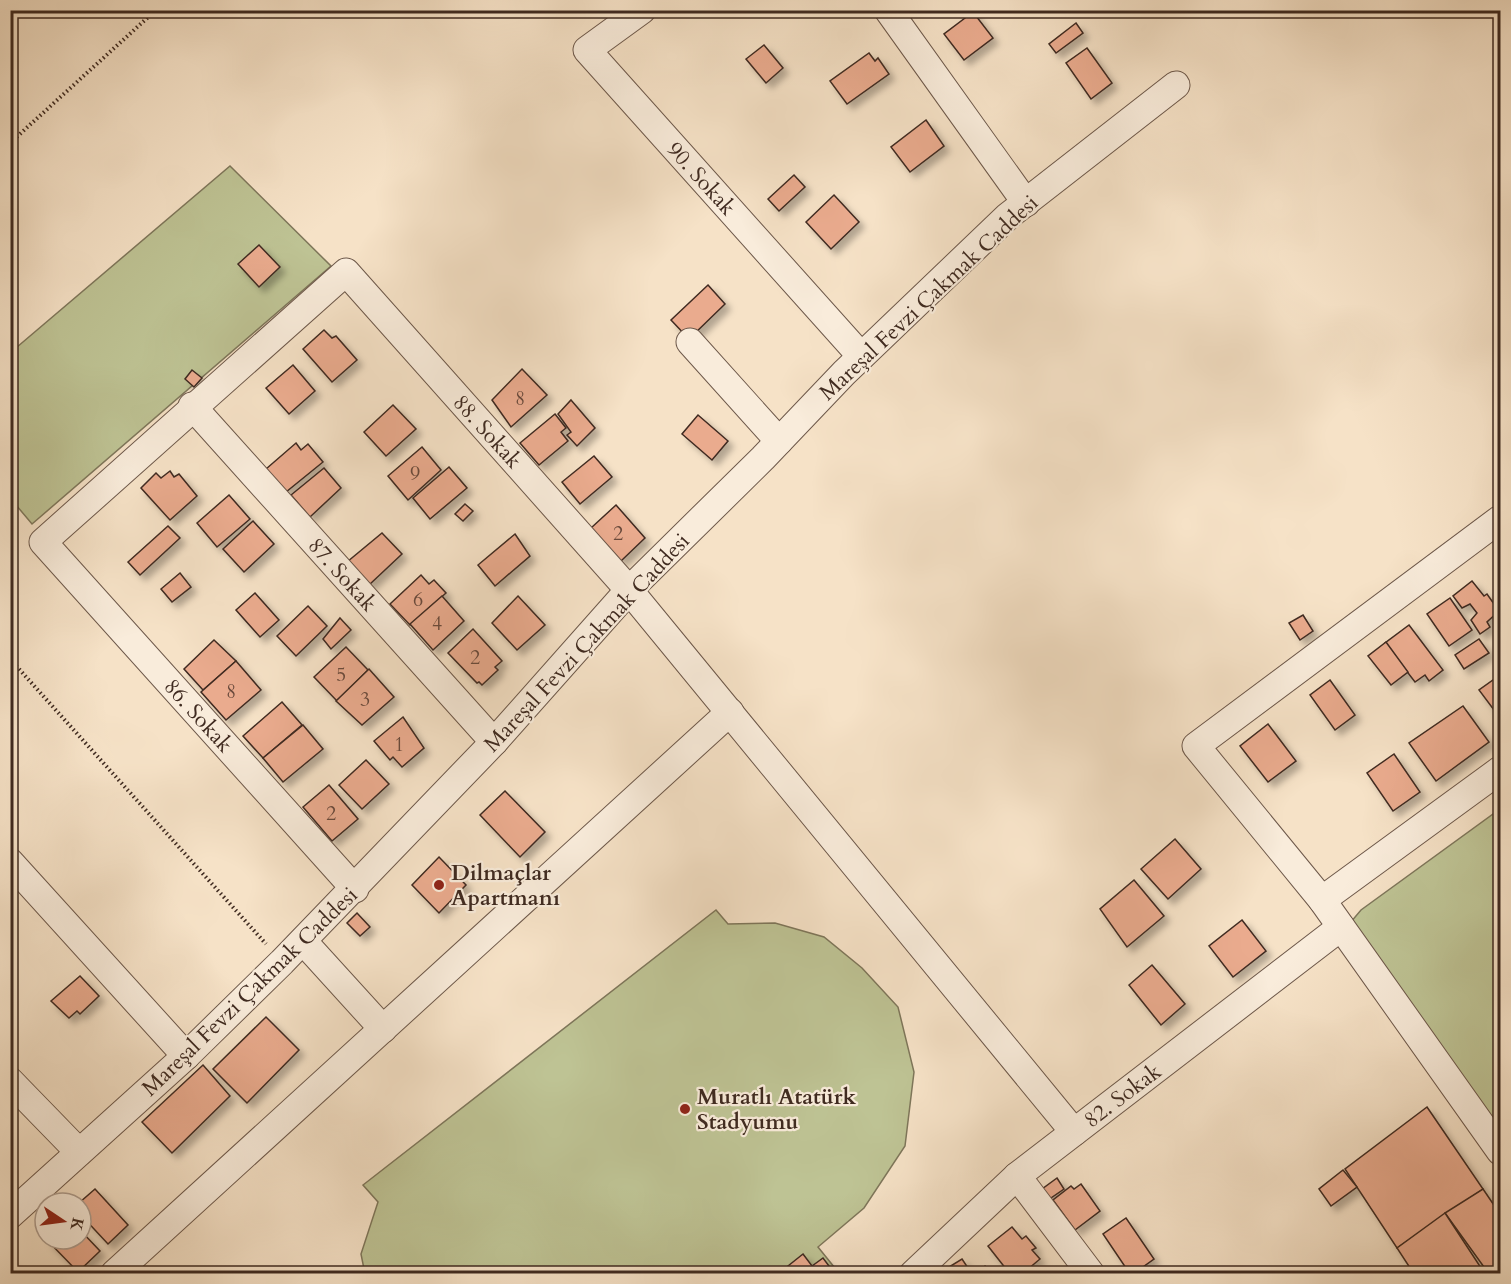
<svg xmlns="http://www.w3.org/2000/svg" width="1511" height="1284" font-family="Cardo,serif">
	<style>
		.green { fill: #bec394; stroke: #7e765a; stroke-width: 1.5 }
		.building { fill: #eaab8e; stroke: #3f2a20; stroke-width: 1.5; filter: url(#shadow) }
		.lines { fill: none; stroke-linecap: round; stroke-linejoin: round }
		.minor-casing { stroke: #6d584a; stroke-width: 29 }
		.path { stroke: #3f2a20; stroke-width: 4; stroke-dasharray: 1.5 3; stroke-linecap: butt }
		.minor { stroke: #f9ecdb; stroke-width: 27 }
		.poi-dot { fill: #8f2418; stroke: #f9ecdb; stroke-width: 2 }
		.labels { text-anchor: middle; stroke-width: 4.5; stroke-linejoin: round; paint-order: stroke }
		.number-label { font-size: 20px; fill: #6a4a3c }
		.street-label { font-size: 22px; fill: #3f2a20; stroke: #f9ecdb }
		.poi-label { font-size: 22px; font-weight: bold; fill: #3f2a20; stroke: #f9ecdb; text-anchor: start }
	</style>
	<defs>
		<filter id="shadow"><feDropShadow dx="5.5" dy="5.5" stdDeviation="3" flood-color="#0004"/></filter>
	</defs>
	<rect width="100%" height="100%" fill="#f6e2c7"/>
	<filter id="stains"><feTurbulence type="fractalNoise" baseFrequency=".00333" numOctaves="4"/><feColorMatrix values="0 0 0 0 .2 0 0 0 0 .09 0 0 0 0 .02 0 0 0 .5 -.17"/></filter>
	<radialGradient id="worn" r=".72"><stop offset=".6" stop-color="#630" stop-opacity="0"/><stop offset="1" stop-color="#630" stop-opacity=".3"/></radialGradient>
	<g class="green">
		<polygon points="230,166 331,266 32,524 11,499 10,353"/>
		<polygon points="1500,809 1500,1151 1350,923 1361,910"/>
		<polygon points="716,910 728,924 775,923 824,937 862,968 898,1007 914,1072 905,1146 864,1208 818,1247 839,1273 365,1274 361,1254 378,1202 363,1185"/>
	</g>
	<g class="building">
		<polygon points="973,12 993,38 964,60 944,34"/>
		<polygon points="1076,23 1083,33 1056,53 1049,44"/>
		<polygon points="764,45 783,68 766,83 746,59"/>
		<polygon points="1087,48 1112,83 1091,99 1066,63"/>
		<polygon points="869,53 875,61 878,58 889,74 847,104 830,81"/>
		<polygon points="926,120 944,146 910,172 891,147"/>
		<polygon points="794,175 805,187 779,211 768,199"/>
		<polygon points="834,195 859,222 831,249 806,222"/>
		<polygon points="259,245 280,267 259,287 238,264"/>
		<polygon points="708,285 725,304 689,339 671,320"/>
		<polygon points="324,330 332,338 336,336 357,360 332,382 303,349"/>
		<polygon points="293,365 315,391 289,414 266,388"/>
		<polygon points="522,369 547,395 511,427 492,400"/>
		<polygon points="192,370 202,378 194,387 185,379"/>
		<polygon points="571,400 595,428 577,446 567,435 571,432 558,414"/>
		<polygon points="393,405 416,429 386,456 364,432"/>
		<polygon points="555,414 566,428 561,432 568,441 539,465 520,443"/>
		<polygon points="698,415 728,441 712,460 682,434"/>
		<polygon points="296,443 301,450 308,444 323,462 286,492 266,469"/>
		<polygon points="422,447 441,470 408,500 388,476"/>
		<polygon points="594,456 612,477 580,504 562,482"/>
		<polygon points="449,467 467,488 430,519 413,498"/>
		<polygon points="324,468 341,488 310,517 291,495"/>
		<polygon points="170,471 174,477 179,474 197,496 170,520 141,488 156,473 161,478"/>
		<polygon points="229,495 250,519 217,547 197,523"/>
		<polygon points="465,504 473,511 463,521 455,514"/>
		<polygon points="616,505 645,538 621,561 591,528"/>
		<polygon points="253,521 274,544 244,572 223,549"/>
		<polygon points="168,526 180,538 140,575 128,562"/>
		<polygon points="382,533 402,554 369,585 347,562"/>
		<polygon points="515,534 530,556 495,586 478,565"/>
		<polygon points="180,573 191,587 172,602 161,589"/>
		<polygon points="421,575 429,584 434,580 446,593 410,625 390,604"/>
		<polygon points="1472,581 1484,596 1487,594 1499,611 1487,622 1490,627 1480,634 1471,620 1477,613 1470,604 1462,608 1453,596"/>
		<polygon points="255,593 279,620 260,637 236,610"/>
		<polygon points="442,596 464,621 433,650 410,624"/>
		<polygon points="518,596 545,625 517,650 492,623"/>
		<polygon points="1450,598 1472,630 1449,646 1427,614"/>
		<polygon points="308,606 327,626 296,656 277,636"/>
		<polygon points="1303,615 1313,631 1300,640 1289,623"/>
		<polygon points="340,618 351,630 331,649 323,639"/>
		<polygon points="1409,625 1443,670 1429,681 1425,675 1415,682 1385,643"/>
		<polygon points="473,629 502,661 495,667 498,670 482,685 479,682 477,683 448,653"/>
		<polygon points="1479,639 1489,653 1464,669 1455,655"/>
		<polygon points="214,640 236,661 203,690 184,669"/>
		<polygon points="1386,642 1408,672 1391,685 1368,656"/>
		<polygon points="346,647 368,670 337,701 314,677"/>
		<polygon points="236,661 261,690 226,720 201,692"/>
		<polygon points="369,669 394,697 362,725 336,701"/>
		<polygon points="1500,675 1500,718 1479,690"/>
		<polygon points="1330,680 1355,715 1335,730 1310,695"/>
		<polygon points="282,702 302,725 263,758 243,736"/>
		<polygon points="1463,706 1489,742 1436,781 1409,743"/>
		<polygon points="403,717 424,748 402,767 393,757 390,760 374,741"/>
		<polygon points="1268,724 1296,761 1268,782 1240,746"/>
		<polygon points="303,725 323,749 283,782 263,758"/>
		<polygon points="1394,754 1420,792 1393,811 1367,773"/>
		<polygon points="366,760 389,784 362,809 339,785"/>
		<polygon points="329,785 358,819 332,841 303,807"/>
		<polygon points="505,791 545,832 520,857 480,815"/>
		<polygon points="1175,839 1201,869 1168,899 1141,869"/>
		<polygon points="439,857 466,885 439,913 412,885"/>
		<polygon points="1134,880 1164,916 1127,947 1100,909"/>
		<polygon points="357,913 370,927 360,936 347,923"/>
		<polygon points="1242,920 1266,951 1233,977 1209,946"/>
		<polygon points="1152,965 1185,1004 1161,1025 1129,985"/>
		<polygon points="80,976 99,996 80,1014 77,1011 69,1018 51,1001"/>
		<polygon points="266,1017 299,1050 247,1103 213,1069"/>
		<polygon points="203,1065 230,1096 172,1153 142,1122"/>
		<polygon points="1427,1107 1483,1189 1397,1248 1345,1169"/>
		<polygon points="1343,1170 1357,1187 1331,1206 1319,1189"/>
		<polygon points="1057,1178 1064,1189 1045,1202 1038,1192"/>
		<polygon points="1081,1184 1100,1211 1075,1230 1053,1200 1071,1186 1074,1189"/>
		<polygon points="95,1189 128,1225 108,1244 81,1215 81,1203 79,1203"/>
		<polygon points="1483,1189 1500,1214 1500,1274 1489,1274 1445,1213"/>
		<polygon points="1445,1213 1485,1274 1414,1274 1397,1248"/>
		<polygon points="1126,1218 1154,1259 1133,1274 1130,1274 1103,1234"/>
		<polygon points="1012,1227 1022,1239 1026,1236 1036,1248 1032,1250 1040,1259 1022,1274 1010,1274 988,1246"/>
		<polygon points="81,1231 100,1251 78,1272 46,1239 81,1239"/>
		<polygon points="803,1254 812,1266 823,1258 835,1274 778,1274"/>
		<polygon points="962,1259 972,1274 954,1274 949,1267"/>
		<polygon points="10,1262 21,1274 10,1274"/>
		<polygon points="985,1266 991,1274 975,1274"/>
	</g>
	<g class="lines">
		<defs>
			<g id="minor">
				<polyline points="642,10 587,50 861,356"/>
				<polyline points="888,10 1026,203"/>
				<polyline points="690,342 779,441"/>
				<polyline points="192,406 494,742"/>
				<polyline points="1500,519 1196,746 1322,900 1500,1151"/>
				<polyline points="10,862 186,1056"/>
				<polyline points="355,889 43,542 346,272 629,590 1074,1132"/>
				<polyline points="1322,900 1500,770"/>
				<polyline points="303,941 383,1029"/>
				<polyline points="10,1081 79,1152"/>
				<polyline points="1017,1176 1091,1274"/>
				<polyline points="10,1215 186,1056 282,962 494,742 629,590 763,458 844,373 1007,217 1176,85"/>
				<polyline points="114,1274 730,712"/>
				<polyline points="913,1274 1017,1176 1341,927"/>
			</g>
		</defs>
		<use href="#minor" class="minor-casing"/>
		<g class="path">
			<polyline points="10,143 156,10"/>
			<polyline points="10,659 266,944"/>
		</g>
		<use href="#minor" class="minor"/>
	</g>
	<g class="poi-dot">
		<circle cx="439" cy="885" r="6"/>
		<circle cx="685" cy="1109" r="6"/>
	</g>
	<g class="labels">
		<g class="number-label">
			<text x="520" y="405">8</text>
			<text x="415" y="480">9</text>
			<text x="618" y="540">2</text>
			<text x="418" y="606">6</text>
			<text x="437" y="630">4</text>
			<text x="475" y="664">2</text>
			<text x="341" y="681">5</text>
			<text x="231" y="698">8</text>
			<text x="365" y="706">3</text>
			<text x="399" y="751">1</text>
			<text x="331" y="820">2</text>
		</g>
		<g class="street-label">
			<text transform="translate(702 178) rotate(48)" y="8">90. Sokak</text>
			<text transform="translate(928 297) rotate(-43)" y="8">Mareşal Fevzi Çakmak Caddesi</text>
			<text transform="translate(488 431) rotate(48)" y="8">88. Sokak</text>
			<text transform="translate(343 574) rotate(48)" y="8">87. Sokak</text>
			<text transform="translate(586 642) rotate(-47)" y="8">Mareşal Fevzi Çakmak Caddesi</text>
			<text transform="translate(199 715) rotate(48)" y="8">86. Sokak</text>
			<text transform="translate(249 991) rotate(-44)" y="8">Mareşal Fevzi Çakmak Caddesi</text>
			<text transform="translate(1122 1095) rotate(-37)" y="8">82. Sokak</text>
		</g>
		<g class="poi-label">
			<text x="451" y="880">Dilmaçlar<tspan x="451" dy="25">Apartmanı</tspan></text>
			<text x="697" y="1104">Muratlı Atatürk<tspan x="697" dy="25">Stadyumu</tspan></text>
		</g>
	</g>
	<rect width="1511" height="1284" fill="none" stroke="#f6e2c7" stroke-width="36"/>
	<rect x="12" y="12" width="1487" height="1260" fill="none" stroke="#3f2a20" stroke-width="3"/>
	<rect x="18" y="18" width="1475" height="1248" fill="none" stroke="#3f2a20" stroke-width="1.5"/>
	<g transform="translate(63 1221) rotate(103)"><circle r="28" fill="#f9ecdb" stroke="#af9e90" stroke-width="1.5"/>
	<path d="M0-4.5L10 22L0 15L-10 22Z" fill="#8f2418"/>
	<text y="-9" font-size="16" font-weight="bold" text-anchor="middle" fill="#3f2a20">K</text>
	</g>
	<rect width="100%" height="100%" filter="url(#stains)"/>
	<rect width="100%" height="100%" fill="url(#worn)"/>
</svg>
